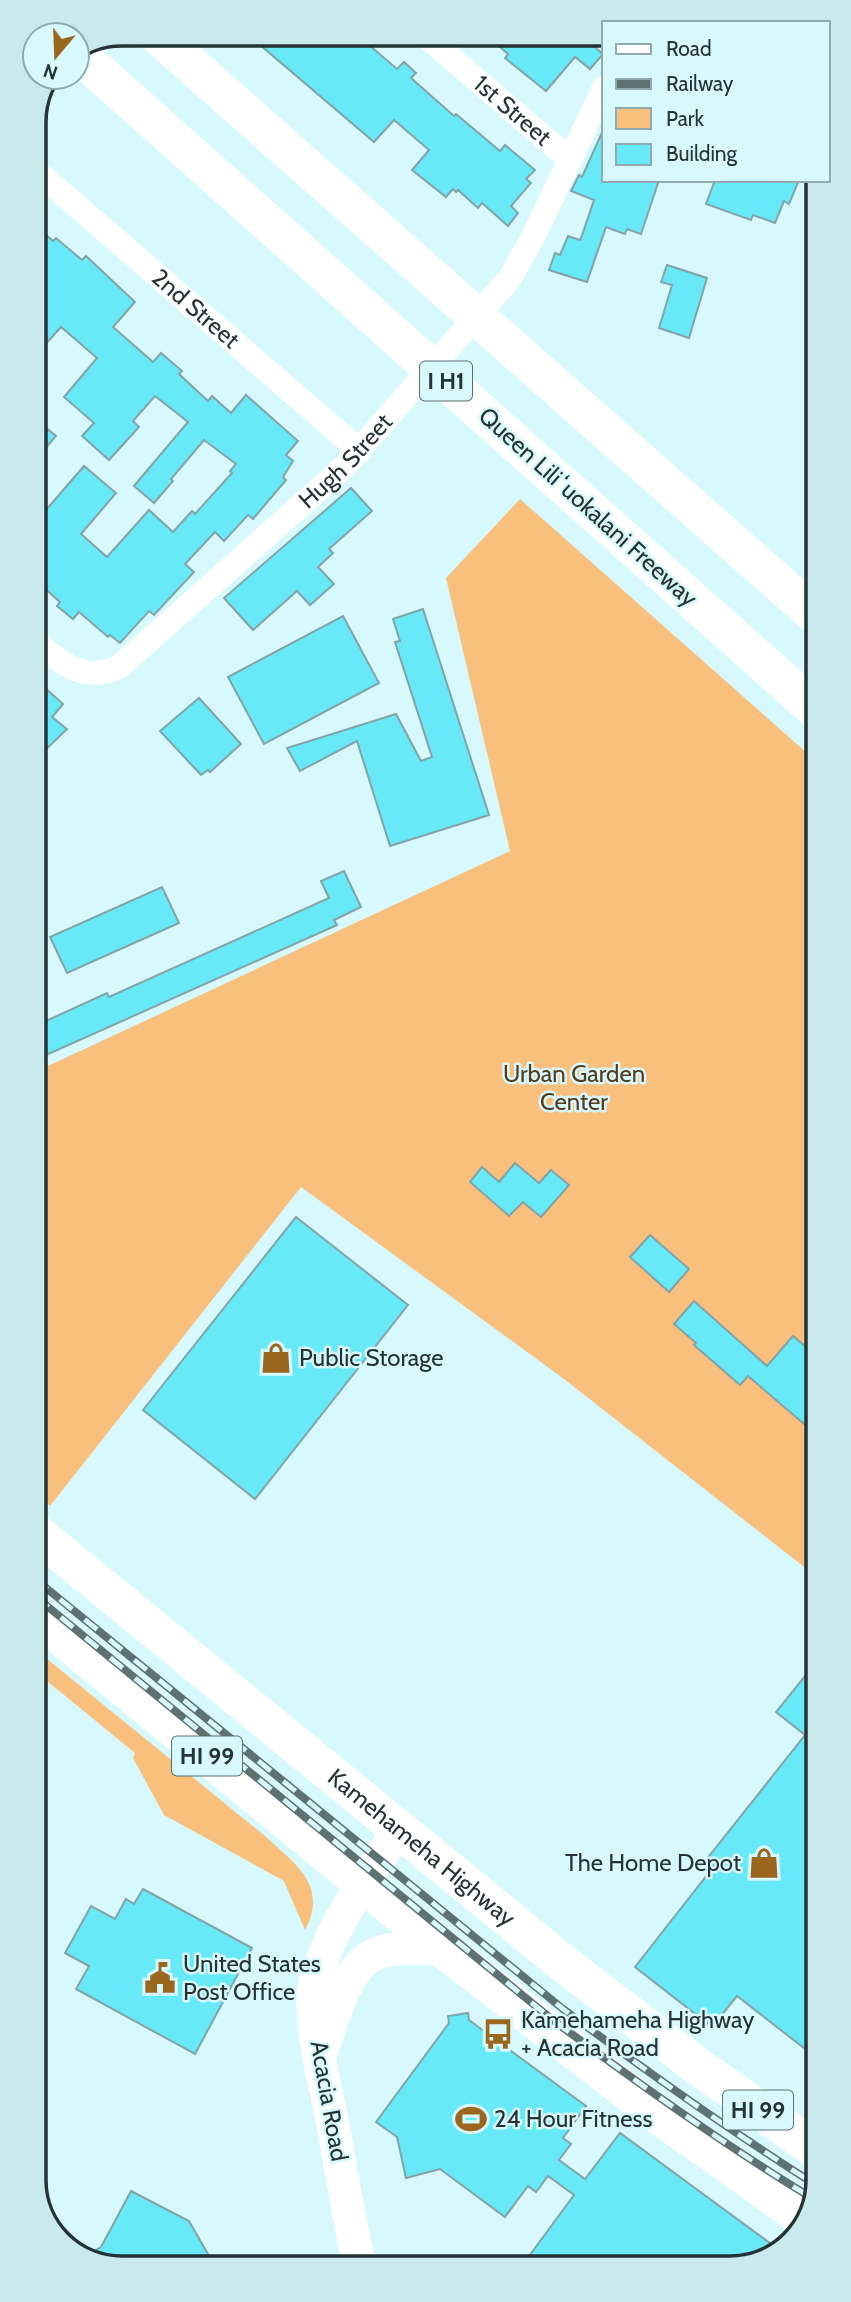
<svg xmlns="http://www.w3.org/2000/svg" width="851" height="2302" font-family="Cabin,sans-serif">
	<style>
		.green { fill: #f9bf7c }
		.building { fill: #67e9f7; stroke: #83a3a7; stroke-width: 2 }
		.lines { fill: none; stroke-linecap: round; stroke-linejoin: round }
		.street { stroke: #fff; stroke-width: 24 }
		.secondary { stroke: #fff; stroke-width: 33 }
		.primary { stroke: #fff; stroke-width: 38 }
		.highway { stroke: #fff; stroke-width: 38 }
		.rail-casing { stroke: #5e7274; stroke-width: 8 }
		.rail { stroke: #d7f9fd; stroke-width: 5; stroke-dasharray: 16; stroke-linecap: butt }
		.labels { text-anchor: middle; stroke-width: 5; stroke-linejoin: round; paint-order: stroke }
		.shield { fill: #d7f9fd; stroke: #5b6e71; stroke-width: 2 }
		.shield-label { font-size: 23px; font-weight: bold; fill: #263335 }
		.street-label { font-size: 24px; fill: #263335; stroke: #d7f9fd }
		.park-label { font-size: 24px; fill: #553b1c; stroke: #d7f9fd }
		.poi-label { font-size: 24px; fill: #263335; stroke: #d7f9fd; text-anchor: start }
		.rim { fill: none; stroke: #263335; stroke-width: 3.5 }
	</style>
	<rect width="100%" height="100%" fill="#d7f9fd"/>
	<g class="green">
		<polygon points="520,499 816,761 817,1577 564,1379 301,1187 50,1506 35,1493 35,1072 510,851 446,578"/>
		<path d="M36,1650L265,1836C294,1863 329,1885 305,1930L284,1881L164,1815L133,1758L135,1753L36,1672Z"/>
	</g>
	<g class="building">
		<polygon points="246,33 355,33 397,69 404,62 416,73 411,78 454,116 456,114 500,151 505,145 535,170 526,179 531,183 511,206 518,213 508,226 482,203 478,208 458,190 456,192 453,189 446,197 412,170 429,150 394,120 374,142"/>
		<polygon points="484,33 578,33 603,54 590,69 575,57 546,91 505,58 508,54"/>
		<polygon points="604,128 604,180 659,180 641,234 627,229 625,234 606,227 587,282 549,270 555,253 560,255 568,236 580,240 581,238 594,200 571,191 579,175 582,177"/>
		<polygon points="715,180 799,180 789,204 784,201 775,223 753,215 751,220 706,204"/>
		<polygon points="34,224 53,241 56,238 82,260 86,256 135,302 113,327 153,362 161,353 182,371 179,374 208,401 212,396 231,413 246,395 298,441 286,455 293,461 283,477 286,480 253,519 248,515 224,541 215,532 185,564 194,572 154,615 149,611 120,643 110,635 108,637 79,612 73,619 57,606 60,602 34,579 34,499 46,510 84,466 116,493 81,534 107,557 149,510 173,532 192,511 195,514 232,473 230,471 236,464 204,440 171,479 173,481 154,503 134,486 188,422 155,396 133,421 139,427 109,460 82,436 94,423 64,397 97,358 61,327 34,357"/>
		<polygon points="667,265 707,278 689,338 659,328 672,285 661,282"/>
		<polygon points="34,418 56,436 34,462"/>
		<polygon points="351,488 372,511 329,549 333,553 318,567 334,584 310,605 297,591 253,630 224,598"/>
		<polygon points="423,609 489,815 390,846 357,741 300,771 287,748 396,714 421,761 432,757 395,642 400,641 393,619"/>
		<polygon points="343,616 379,683 264,744 228,677"/>
		<polygon points="34,678 63,704 52,717 67,729 34,761"/>
		<polygon points="199,698 241,744 210,772 208,770 201,775 160,731"/>
		<polygon points="344,871 361,907 334,920 337,925 35,1060 35,1026 107,993 109,997 329,898 321,881"/>
		<polygon points="162,887 179,923 67,973 50,937"/>
		<polygon points="515,1163 539,1183 551,1170 569,1185 541,1217 523,1202 509,1216 470,1182 482,1167 499,1182"/>
		<polygon points="296,1217 408,1305 255,1499 143,1410"/>
		<polygon points="650,1235 689,1269 669,1292 630,1257"/>
		<polygon points="694,1301 767,1366 793,1336 817,1356 817,1435 748,1376 740,1385 694,1345 696,1343 674,1324"/>
		<polygon points="817,1661 817,1804 818,2059 737,1996 712,2027 635,1967 714,1866 706,1860 805,1735 776,1712"/>
		<polygon points="143,1889 252,1948 195,2054 76,1989 89,1966 65,1953 91,1906 115,1919 126,1899 134,1904"/>
		<polygon points="468,2013 469,2020 586,2106 563,2138 571,2144 559,2160 585,2179 620,2133 778,2249 753,2266 521,2267 574,2195 548,2176 536,2192 528,2186 505,2217 440,2169 406,2178 397,2137 376,2122 449,2023 448,2016"/>
		<polygon points="131,2191 189,2221 216,2268 115,2269 86,2256 101,2247"/>
	</g>
	<g class="lines">
		<g class="street">
			<path id="s1" d="M422,33L570,160"/>
			<path id="s2" d="M33,168L360,451"/>
			<path id="s3" d="M34,640C61,663 82,683 119,667L344,467L510,278L533,237L604,88"/>
		</g>
		<g class="secondary">
			<path d="M321,2053C332,2025 344,1969 373,1955C394,1945 420,1949 443,1949"/>
			<path d="M360,2267C348,2217 341,2166 331,2115C324,2079 307,2018 315,1983C329,1926 368,1878 399,1829"/>
		</g>
		<g class="primary">
			<path id="s4" d="M35,1532L564,1964L700,2068L818,2151"/>
			<polyline points="36,1616 443,1949 661,2117 805,2219"/>
		</g>
		<g class="highway">
			<polyline points="155,33 815,615"/>
			<polyline points="77,53 816,710"/>
		</g>
		<defs>
			<g id="rail">
				<path d="M35,1579L563,2009C646,2071 729,2130 816,2185"/>
				<path d="M36,1597L554,2021C638,2083 723,2144 812,2198"/>
			</g>
		</defs>
		<use href="#rail" class="rail-casing"/>
		<use href="#rail" class="rail"/>
	</g>
	<defs>
		<symbol id="shop-bare" viewBox="-9 -9 18 18"><path d="M-5-2.5h2.3a2.7 3.5 0 0 1 5.4 0H5L5.5 6h-11ZM-1.5-2.5h3a1.5 2.3 0 0 0-3 0Z" fill="#9b661e" stroke="#d7f9fd" stroke-width="2.5" paint-order="stroke"/></symbol>
		<symbol id="civic-bare" viewBox="-9 -9 18 18"><path d="M-.6-6.5H3V-4.5H.6V-3L4-1V1h2V6H-6V1h2V-1L-.6-3ZM-1.2 2.5V6h2.4V2.5Z" fill="#9b661e" stroke="#d7f9fd" stroke-width="2.5" paint-order="stroke"/></symbol>
		<symbol id="bus-bare" viewBox="-9 -9 18 18"><path d="M-5-6H5V4H4V6H2V4H-2V6H-4V4H-5ZM-3.5-4V0h7V-4ZM-3.5 1.2v1.5H-2V1.2ZM2 1.2v1.5H3.5V1.2Z" fill="#9b661e" stroke="#d7f9fd" stroke-width="2.5" paint-order="stroke"/></symbol>
		<symbol id="stadium-bare" viewBox="-9 -9 18 18"><path d="M0-5a6.5 5 0 1 0 0 10a6.5 5 0 1 0 0-10ZM-3.5-1.8h7v3.6h-7Z" fill="#9b661e" stroke="#d7f9fd" stroke-width="2.5" paint-order="stroke"/></symbol>
	</defs>
	<g fill-rule="evenodd">
		<use href="#shop-bare" x="254" y="1336" width="44" height="44"/>
		<use href="#shop-bare" x="742" y="1841" width="44" height="44"/>
		<use href="#civic-bare" x="138" y="1956" width="44" height="44"/>
		<use href="#bus-bare" x="476" y="2012" width="44" height="44"/>
		<use href="#stadium-bare" x="449" y="2097" width="44" height="44"/>
	</g>
	<g class="labels">
		<g class="shield">
			<rect x="420" y="361.5" width="52" height="39" rx="5"/>
			<rect x="172" y="1736.5" width="70" height="39" rx="5"/>
			<rect x="723" y="2090.5" width="70" height="39" rx="5"/>
		</g>
		<g class="shield-label">
			<text x="446" y="389">I H1</text>
			<text x="207" y="1764">HI 99</text>
			<text x="758" y="2118">HI 99</text>
		</g>
		<g class="street-label">
			<text dy="8" stroke="none"><textPath href="#s1" startOffset="119">1st Street</textPath></text>
			<text dy="8" stroke="none"><textPath href="#s2" startOffset="215">2nd Street</textPath></text>
			<text dy="8" stroke="none"><textPath href="#s3" startOffset="402">Hugh Street</textPath></text>
			<text transform="translate(588 507) rotate(42)" y="8">Queen Liliʻuokalani Freeway</text>
			<text dy="8" stroke="none"><textPath href="#s4" startOffset="499">Kamehameha Highway</textPath></text>
			<text transform="translate(329 2101) rotate(80)" y="8">Acacia Road</text>
		</g>
		<g class="park-label">
			<text x="574" y="1082">Urban Garden<tspan x="574" dy="28">Center</tspan></text>
		</g>
		<g class="poi-label">
			<text x="299" y="1366">Public Storage</text>
			<text x="741" y="1871" text-anchor="end">The Home Depot</text>
			<text x="183" y="1972">United States<tspan x="183" dy="28">Post Office</tspan></text>
			<text x="521" y="2028">Kamehameha Highway<tspan x="521" dy="28">+ Acacia Road</tspan></text>
			<text x="494" y="2127">24 Hour Fitness</text>
		</g>
	</g>
	<path d="M0 0H851V2302H0ZM122 46H730A76 76 0 0 1 806 122V2180A76 76 0 0 1 730 2256H122A76 76 0 0 1 46 2180V122A76 76 0 0 1 122 46Z" fill="#c9e9ed" fill-rule="evenodd"/>
	<path class="rim" d="M122 46H730A76 76 0 0 1 806 122V2180A76 76 0 0 1 730 2256H122A76 76 0 0 1 46 2180V122A76 76 0 0 1 122 46Z"/>
	<rect x="602" y="21" width="228" height="161" fill="#d7f9fd" stroke="#90aaad" stroke-width="2"/>
	<rect x="616" y="44" width="35" height="10" fill="#ffffff" stroke="#90aaad" stroke-width="2"/>
	<text x="666" y="56" font-size="21" fill="#263335">Road</text>
	<rect x="616" y="79" width="35" height="10" fill="#5e7274" stroke="#90aaad" stroke-width="2"/>
	<text x="666" y="91" font-size="21" fill="#263335">Railway</text>
	<rect x="616" y="108" width="35" height="21" fill="#f9bf7c" stroke="#90aaad" stroke-width="2"/>
	<text x="666" y="126" font-size="21" fill="#263335">Park</text>
	<rect x="616" y="144" width="35" height="21" fill="#67e9f7" stroke="#90aaad" stroke-width="2"/>
	<text x="666" y="161" font-size="21" fill="#263335">Building</text>
	<g transform="translate(56 56) rotate(199)"><circle r="33" fill="#d7f9fd" stroke="#90aaad" stroke-width="2"/>
	<path d="M0-5L12 26L0 18L-12 26Z" fill="#9b661e"/>
	<text y="-10" font-size="19" font-weight="bold" text-anchor="middle" fill="#263335">N</text>
	</g>
</svg>
